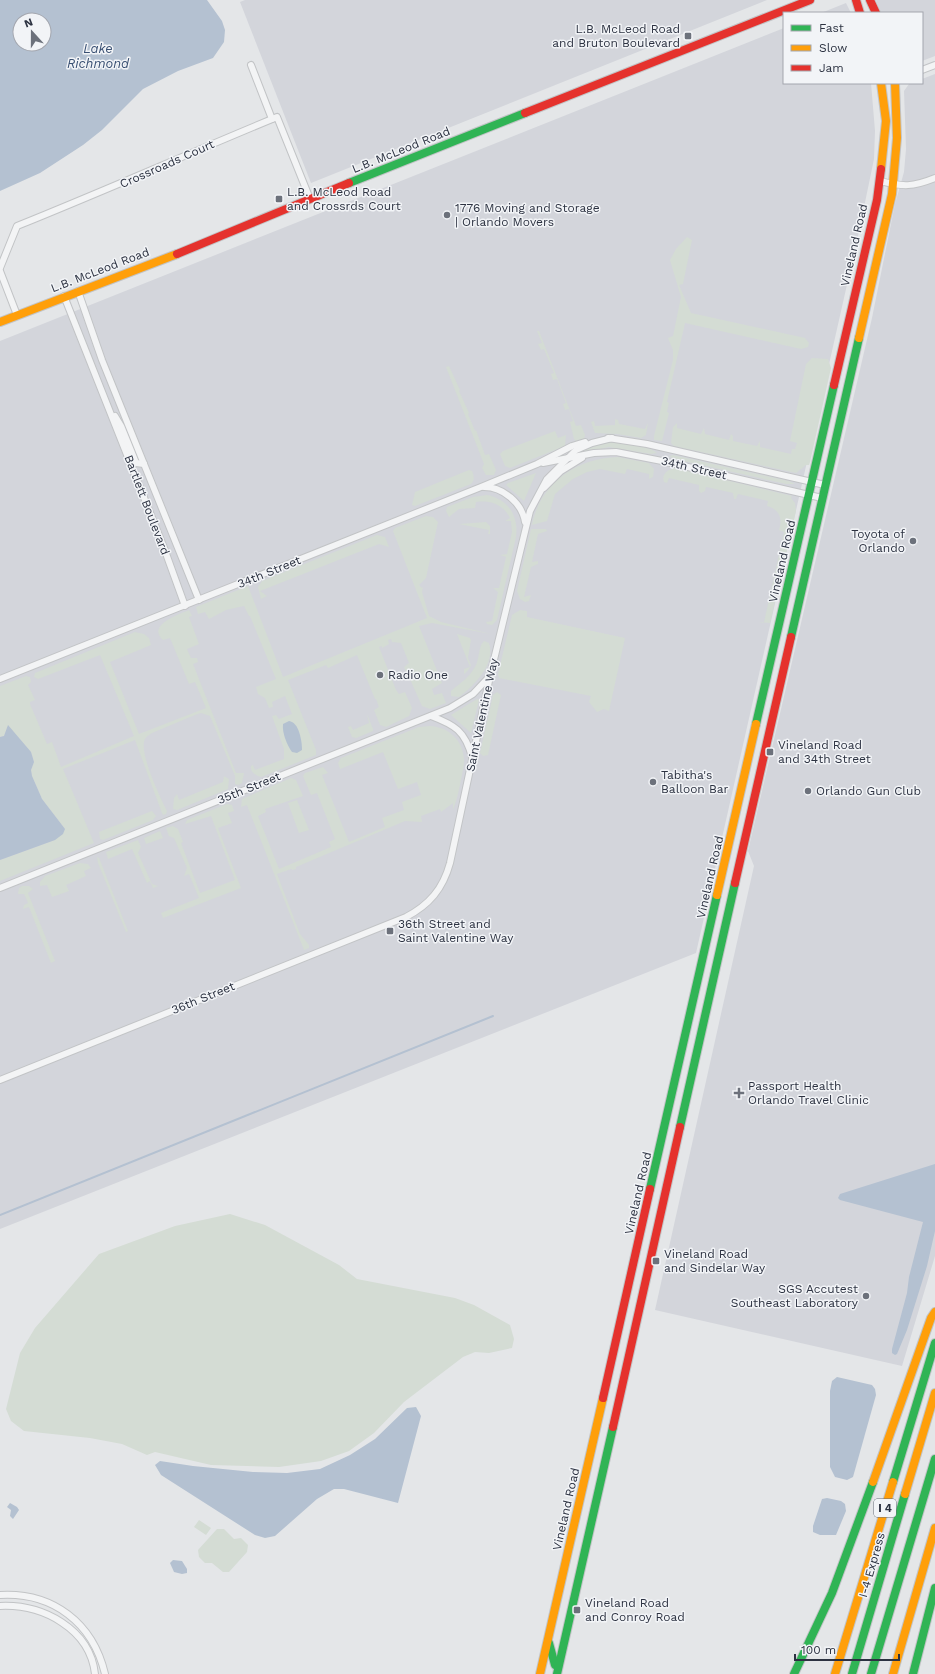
<svg xmlns="http://www.w3.org/2000/svg" width="935" height="1674" font-family="'Work Sans',sans-serif">
	<style>
		.built { fill: #d3d5db }
		.green { fill: #d4dcd4 }
		.water { fill: #b4c1d1; fill-rule: evenodd }
		.lines { fill: none; stroke-linecap: round; stroke-linejoin: round }
		.stream { stroke: #b4c1d1; stroke-width: 2 }
		.street-casing { stroke: #c2c4c6; stroke-width: 8 }
		.fast-casing { stroke: #c2c4c6; stroke-width: 10 }
		.slow-casing { stroke: #c2c4c6; stroke-width: 10 }
		.jam-casing { stroke: #c2c4c6; stroke-width: 10 }
		.street { stroke: #f3f4f5; stroke-width: 6 }
		.fast { stroke: #30b455; stroke-width: 8 }
		.slow { stroke: #ff9f0a; stroke-width: 8 }
		.jam { stroke: #e5322d; stroke-width: 8 }
		.poi-dot { fill: #6c717b; stroke: #f2f4f7; stroke-width: 1.5 }
		.labels { text-anchor: middle; stroke-width: 3; stroke-linejoin: round; paint-order: stroke }
		.shield { fill: #f2f4f7; stroke: #676c78; stroke-width: 1 }
		.shield-label { font-size: 11px; font-weight: bold; fill: #2c3241 }
		.poi-label { font-size: 12px; fill: #2c3241; stroke: #f2f4f7; text-anchor: start }
		.street-label { font-size: 12px; fill: #2c3241; stroke: #f2f4f7 }
		.water-label { font-size: 13px; font-style: italic; fill: #384f72; stroke: #f2f4f7 }
	</style>
	<rect width="100%" height="100%" fill="#e4e6e8"/>
	<g class="built">
		<polygon points="245,0 767,0 311,183 240,2"/>
		<polygon points="876,0 935,0 935,56 922,61 922,13 881,13"/>
		<polygon points="846,3 851,13 821,13"/>
		<polygon points="784,28 784,83 871,83 875,131 874,159 858,236 696,953 0,1229 0,341"/>
		<polygon points="935,74 935,1256 902,1366 655,1310 754,866 748,851 872,318 895,204 904,172 906,149 904,91 909,84 922,83 922,79"/>
	</g>
	<g class="green">
		<polygon points="687,237 692,240 683,284 679,285 691,313 805,338 809,343 808,347 801,349 685,323 667,402 669,403 667,412 669,413 662,441 654,440 654,436 673,360 673,350 668,338 673,336 681,297 670,260 676,249"/>
		<polygon points="537,331 539,331 576,426 581,425 585,435 584,439 576,441 574,439 570,422 573,421 569,409 565,410 563,404 566,403 557,379 553,380 551,374 554,373 544,349 541,350 538,344 542,343"/>
		<polygon points="812,358 828,359 831,368 810,462 809,465 806,465 796,473 674,446 671,443 673,427 677,423 677,428 701,434 704,428 705,434 729,440 731,434 733,436 733,441 757,446 760,441 760,447 791,454 792,449 795,449 797,443 790,441 806,364"/>
		<polygon points="449,366 460,390 459,391 469,413 468,414 475,431 476,430 485,455 489,454 496,470 494,475 486,475 482,468 484,464 446,367"/>
		<polygon points="615,419 618,420 619,424 645,429 648,423 646,435 641,438 617,434 595,433 591,422 594,421 595,426 615,425"/>
		<polygon points="555,431 558,438 566,435 565,446 510,468 505,466 500,454 503,451"/>
		<path d="M609,442C621,442 648,445 657,453L651,454L609,447L577,454L581,449Z"/>
		<polygon points="673,455 789,481 795,484 786,484 674,459 669,456"/>
		<path d="M618,457L649,463L654,469L653,477L649,479V474L627,469L625,474L600,469L587,472L573,479L555,494L547,521L532,525C540,483 577,458 618,457Z"/>
		<path d="M676,468L792,496L791,498L795,503L796,511L770,623L758,622H764L784,532L779,530C783,518 779,509 767,506L768,501L738,494L736,499H734L733,493L706,487L705,491L701,493L699,491V485L669,478L667,483L664,482C661,474 668,469 676,468Z"/>
		<path d="M469,470L472,471C474,476 475,480 471,484L415,506L412,505L415,492Z"/>
		<polygon points="536,473 524,501 506,485 508,483"/>
		<path d="M487,495C508,499 519,516 516,537L497,620L492,625L487,624L486,622L492,621L498,592L493,588H499L506,557L500,555L507,554L512,532L511,521H505L510,518C503,504 490,500 476,502L475,508L459,509L449,517L446,511L447,507L473,497Z"/>
		<path d="M426,516L433,517L438,522L426,578L419,585L422,588L423,587L422,592L429,616L441,622L491,634L432,623L419,626L442,683L432,689L434,695L442,693L446,703L430,709L422,706L409,677L412,674H407L404,667L409,663L401,643L392,642L391,639L388,640L389,644L382,648V646L379,647L396,690L399,694L405,692L412,708L409,716L386,727L380,725L374,710L379,707L376,699H375L357,655L328,668L326,665L288,680L316,750V755L261,777C255,775 250,772 251,766L253,765L255,770L284,759V749L272,716L276,715L279,719L292,714L285,696L272,702L273,707L269,708L265,698L258,694L256,687L276,679L250,616H249L244,606L226,610L209,619L205,612L198,614L196,607L248,586L283,677L427,618L393,531L395,528Z"/>
		<polygon points="486,522 490,526 490,534 488,534 489,530 459,524"/>
		<polygon points="531,529 546,529 547,531 538,534 532,562 538,561 538,564 531,567 524,597 531,595 529,601 525,602 520,599 517,591"/>
		<polygon points="377,535 385,537 389,547 379,544 260,591 267,596 261,599 258,587 262,581"/>
		<path d="M189,610L192,616L189,617L199,644L187,649L191,658H197L198,662L193,664L236,773H244L242,783L238,785L235,784V776L210,716L201,713L195,715L152,733C148,736 145,737 144,742C141,757 160,797 167,811L166,814L163,815L162,813L135,740L63,769L94,843L0,881V860L55,840L65,829L42,799L32,776L31,770L34,762L31,752L8,726L4,736L0,737V686L26,676L30,677L31,682L28,685L35,700L30,702V704L47,744L52,742L61,767L134,736L100,655L38,679L34,677L35,673L135,632L144,634L149,638L151,645L110,662L139,734L206,708L195,682L189,684L170,638L163,640C146,625 180,614 189,610Z"/>
		<polygon points="520,610 527,611 527,617 625,638 609,711 604,709 597,712 589,702 591,696 499,678 498,674 512,615"/>
		<path d="M457,634L470,638L471,640L468,658L471,665C470,668 467,672 464,674V669L470,667Z"/>
		<path d="M484,641L489,643C496,664 474,686 459,697L451,696V691C460,683 469,678 475,667C480,659 478,646 484,641Z"/>
		<polygon points="497,692 501,695 488,755 483,756 480,753 493,695"/>
		<polygon points="477,699 479,700 471,733 451,715"/>
		<polygon points="367,714 373,729 373,731 356,738 352,737 348,727 351,726 353,730 369,723"/>
		<path d="M430,726C449,727 464,741 464,761C464,769 461,777 460,785C458,794 456,802 453,810V803L441,812L440,809L421,816L422,822L405,821L296,867V869L293,870L291,869L277,874L300,934L309,945V948L304,950L247,805L241,807L242,799L291,778L296,780L303,796L265,809L266,812L258,816L279,869L331,847L329,842L335,839L317,793L311,795L303,776L305,773L323,767L328,773L322,775L349,842L385,827L382,818L404,810L402,802L421,795L417,782L398,789L383,752L340,769L338,763L341,758L419,727Z"/>
		<polygon points="224,776 229,779 228,789 177,810 173,809 174,798 177,794 179,800 223,782"/>
		<polygon points="297,800 309,830 299,833 288,803"/>
		<polygon points="227,804 232,805 234,811 228,813 232,823 218,828 241,888 163,918 161,913 199,898 189,874 184,876 187,868 174,838 169,836 166,828 173,826 178,829 183,842 181,843 200,893 235,880 211,816 185,824 187,820"/>
		<polygon points="152,811 156,816 153,820 103,840 100,839 99,832"/>
		<polygon points="160,831 163,838 146,844 144,838"/>
		<polygon points="138,840 141,847 138,853 152,884 158,886 153,888 150,881 147,883 132,849 108,859 106,852"/>
		<polygon points="97,857 99,858 128,931 126,932 98,863"/>
		<polygon points="80,863 88,864 91,868 84,871 86,876 66,885 69,891 52,897 47,885 40,886 40,882 45,876"/>
		<polygon points="22,886 29,886 33,889 28,893 55,961 51,963 29,907 23,909 24,905 28,903 24,894 18,894 19,888"/>
		<polygon points="230,1214 265,1225 339,1265 357,1279 455,1298 474,1305 510,1325 514,1339 512,1348 489,1353 475,1352 463,1357 404,1402 374,1433 349,1451 321,1461 279,1467 211,1465 155,1452 147,1455 122,1444 90,1438 24,1431 11,1421 6,1409 20,1353 35,1328 99,1254 175,1226"/>
		<polygon points="199,1520 211,1528 206,1535 194,1527"/>
		<polygon points="217,1529 224,1529 234,1539 241,1538 248,1545 247,1552 229,1572 223,1572 212,1563 205,1563 199,1557 198,1550"/>
	</g>
	<g class="water">
		<path d="M0,0H207L222,21L225,30L224,42L213,58L178,71L143,89L102,130L83,145L40,173L0,191ZM20,20H44V44H20Z"/>
		<path d="M289,721C299,722 302,741 302,750L297,753L292,752C287,745 282,733 283,724Z"/>
		<polygon points="8,725 31,752 34,762 31,770 32,776 42,799 65,829 63,834 55,840 0,860 0,737 4,736"/>
		<polygon points="935,1164 935,1231 927,1266 907,1330 897,1354 895,1355 892,1353 892,1349 907,1293 909,1277 923,1222 840,1200 838,1198 840,1194"/>
		<polygon points="837,1377 872,1385 875,1389 876,1395 853,1477 847,1480 835,1477 830,1467 830,1391 832,1381"/>
		<polygon points="416,1407 421,1416 398,1503 344,1489 334,1489 317,1499 275,1536 265,1538 255,1535 161,1475 155,1465 160,1461 193,1466 253,1472 287,1473 320,1469 350,1455 375,1439 407,1408"/>
		<polygon points="827,1498 841,1501 845,1504 846,1511 836,1535 820,1535 813,1532 813,1526 822,1499"/>
		<polygon points="10,1503 17,1507 19,1510 13,1519 10,1516 11,1510 7,1507"/>
		<polygon points="173,1560 182,1561 187,1569 187,1573 182,1574 174,1572 170,1563"/>
	</g>
	<g class="lines">
		<polyline class="stream" points="0,1215 493,1016"/>
		<defs>
			<g id="street">
				<polyline points="251,65 272,119"/>
				<polyline points="922,70 935,65"/>
				<path d="M880,181C903,187 913,187 935,178"/>
				<path d="M0,268L17,226C104,191 190,153 277,117L310,199"/>
				<polyline points="0,271 17,315"/>
				<polyline points="78,291 102,360 199,600"/>
				<polyline points="64,296 164,548 185,606"/>
				<polyline points="115,416 121,426 136,463 144,464"/>
				<polyline points="608,438 647,444 825,485"/>
				<polyline points="543,463 594,453 616,452 662,461 822,498"/>
				<path d="M484,487C503,487 522,503 525,522"/>
				<polyline points="544,488 561,471 582,458"/>
				<polyline points="0,679 481,487 537,464 572,446 585,442"/>
				<path d="M431,716C455,725 465,731 472,757"/>
				<polyline points="0,888 450,708 473,694 490,676"/>
				<path d="M0,1080L406,917C429,905 443,889 450,863L490,676L530,511L547,479L576,450L592,443L612,438"/>
				<path d="M0,1595C53,1592 93,1623 105,1674"/>
				<path d="M0,1606C43,1604 90,1629 95,1674"/>
			</g>
			<g id="fast">
				<polyline points="349,183 525,113"/>
				<polyline points="791,637 859,338"/>
				<polyline points="756,724 834,385"/>
				<polyline points="680,1127 735,883"/>
				<polyline points="650,1189 717,895"/>
				<polyline points="893,1482 935,1343"/>
				<polyline points="549,1643 555,1665 558,1667"/>
				<polyline points="557,1674 613,1427"/>
				<polyline points="794,1674 832,1593 873,1482"/>
				<polyline points="852,1674 905,1494"/>
				<polyline points="871,1674 935,1459"/>
				<polyline points="913,1674 935,1588"/>
			</g>
			<g id="slow">
				<polyline points="881,169 886,121 881,83"/>
				<polyline points="0,322 177,254"/>
				<polyline points="859,338 892,194 897,138 895,83"/>
				<polyline points="717,895 756,724"/>
				<polyline points="873,1482 931,1318 935,1312"/>
				<polyline points="905,1494 935,1393"/>
				<polyline points="540,1674 603,1398"/>
				<polyline points="835,1674 893,1482"/>
				<polyline points="893,1674 935,1528"/>
			</g>
			<g id="jam">
				<polyline points="856,0 860,13"/>
				<polyline points="870,0 876,13"/>
				<polyline points="525,113 810,0"/>
				<polyline points="177,254 349,183"/>
				<polyline points="834,385 877,200 881,169"/>
				<polyline points="735,883 791,637"/>
				<polyline points="603,1398 650,1189"/>
				<polyline points="613,1427 680,1127"/>
			</g>
		</defs>
		<use href="#street" class="street-casing"/>
		<use href="#fast" class="fast-casing"/>
		<use href="#slow" class="slow-casing"/>
		<use href="#jam" class="jam-casing"/>
		<use href="#street" class="street"/>
		<use href="#fast" class="fast"/>
		<use href="#slow" class="slow"/>
		<use href="#jam" class="jam"/>
	</g>
	<g class="poi-dot">
		<rect x="684" y="32" width="8" height="8" rx="2"/>
		<rect x="275" y="195" width="8" height="8" rx="2"/>
		<circle cx="447" cy="215" r="4"/>
		<circle cx="913" cy="541" r="4"/>
		<circle cx="380" cy="675" r="4"/>
		<rect x="766" y="748" width="8" height="8" rx="2"/>
		<circle cx="653" cy="782" r="4"/>
		<circle cx="808" cy="791" r="4"/>
		<rect x="386" y="927" width="8" height="8" rx="2"/>
		<path d="M737 1087h4v4h4v4h-4v4h-4v-4h-4v-4h4z"/>
		<rect x="652" y="1257" width="8" height="8" rx="2"/>
		<circle cx="866" cy="1296" r="4"/>
		<rect x="573" y="1606" width="8" height="8" rx="2"/>
	</g>
	<g class="labels">
		<rect class="shield" x="874" y="1499" width="22" height="18" rx="3"/>
		<g class="shield-label">
			<text x="885" y="1512">I 4</text>
		</g>
		<g class="poi-label">
			<text x="680" y="33" text-anchor="end">L.B. McLeod Road<tspan x="680" dy="14">and Bruton Boulevard</tspan></text>
			<text x="287" y="196">L.B. McLeod Road<tspan x="287" dy="14">and Crossrds Court</tspan></text>
			<text x="455" y="212">1776 Moving and Storage<tspan x="455" dy="14">| Orlando Movers</tspan></text>
			<text x="905" y="538" text-anchor="end">Toyota of<tspan x="905" dy="14">Orlando</tspan></text>
			<text x="388" y="679">Radio One</text>
			<text x="778" y="749">Vineland Road<tspan x="778" dy="14">and 34th Street</tspan></text>
			<text x="661" y="779">Tabitha's<tspan x="661" dy="14">Balloon Bar</tspan></text>
			<text x="816" y="795">Orlando Gun Club</text>
			<text x="398" y="928">36th Street and<tspan x="398" dy="14">Saint Valentine Way</tspan></text>
			<text x="748" y="1090">Passport Health<tspan x="748" dy="14">Orlando Travel Clinic</tspan></text>
			<text x="664" y="1258">Vineland Road<tspan x="664" dy="14">and Sindelar Way</tspan></text>
			<text x="858" y="1293" text-anchor="end">SGS Accutest<tspan x="858" dy="14">Southeast Laboratory</tspan></text>
			<text x="585" y="1607">Vineland Road<tspan x="585" dy="14">and Conroy Road</tspan></text>
		</g>
		<g class="street-label">
			<text transform="translate(401 150) rotate(-22)" y="4">L.B. McLeod Road</text>
			<text transform="translate(167 164) rotate(-24)" y="4">Crossroads Court</text>
			<text transform="translate(854 245) rotate(-77)" y="4">Vineland Road</text>
			<text transform="translate(100 270) rotate(-21)" y="4">L.B. McLeod Road</text>
			<text transform="translate(694 468) rotate(13)" y="4">34th Street</text>
			<text transform="translate(147 505) rotate(69)" y="4">Bartlett Boulevard</text>
			<text transform="translate(782 561) rotate(-77)" y="4">Vineland Road</text>
			<text transform="translate(269 572) rotate(-22)" y="4">34th Street</text>
			<text transform="translate(482 715) rotate(-78)" y="4">Saint Valentine Way</text>
			<text transform="translate(249 788) rotate(-22)" y="4">35th Street</text>
			<text transform="translate(710 877) rotate(-77)" y="4">Vineland Road</text>
			<text transform="translate(203 998) rotate(-22)" y="4">36th Street</text>
			<text transform="translate(638 1193) rotate(-77)" y="4">Vineland Road</text>
			<text transform="translate(566 1509) rotate(-77)" y="4">Vineland Road</text>
			<text transform="translate(872 1565) rotate(-74)" y="4">I-4 Express</text>
		</g>
		<g class="water-label">
			<text x="98" y="53">Lake<tspan x="98" dy="15">Richmond</tspan></text>
		</g>
	</g>
	<rect x="783" y="12" width="140" height="72" fill="#f2f4f7" stroke="#a3a6ae"/>
	<rect x="791" y="25" width="20" height="6" fill="#30b455" stroke="#a3a6ae"/>
	<text x="819" y="32" font-size="12" fill="#2c3241">Fast</text>
	<rect x="791" y="45" width="20" height="6" fill="#ff9f0a" stroke="#a3a6ae"/>
	<text x="819" y="52" font-size="12" fill="#2c3241">Slow</text>
	<rect x="791" y="65" width="20" height="6" fill="#e5322d" stroke="#a3a6ae"/>
	<text x="819" y="72" font-size="12" fill="#2c3241">Jam</text>
	<g transform="translate(32 32) rotate(339)"><circle r="19" fill="#f2f4f7" stroke="#a3a6ae"/>
	<path d="M0-3L7 15L0 10L-7 15Z" fill="#6c717b"/>
	<text y="-6" font-size="11" font-weight="bold" text-anchor="middle" fill="#2c3241">N</text>
	</g>
	<path d="M795 1654v6h104v-6" fill="none" stroke="#2c3241" stroke-width="2"/>
	<text x="801" y="1654" font-size="12" fill="#2c3241" stroke="#f2f4f7" stroke-width="3" paint-order="stroke">100 m</text>
</svg>
